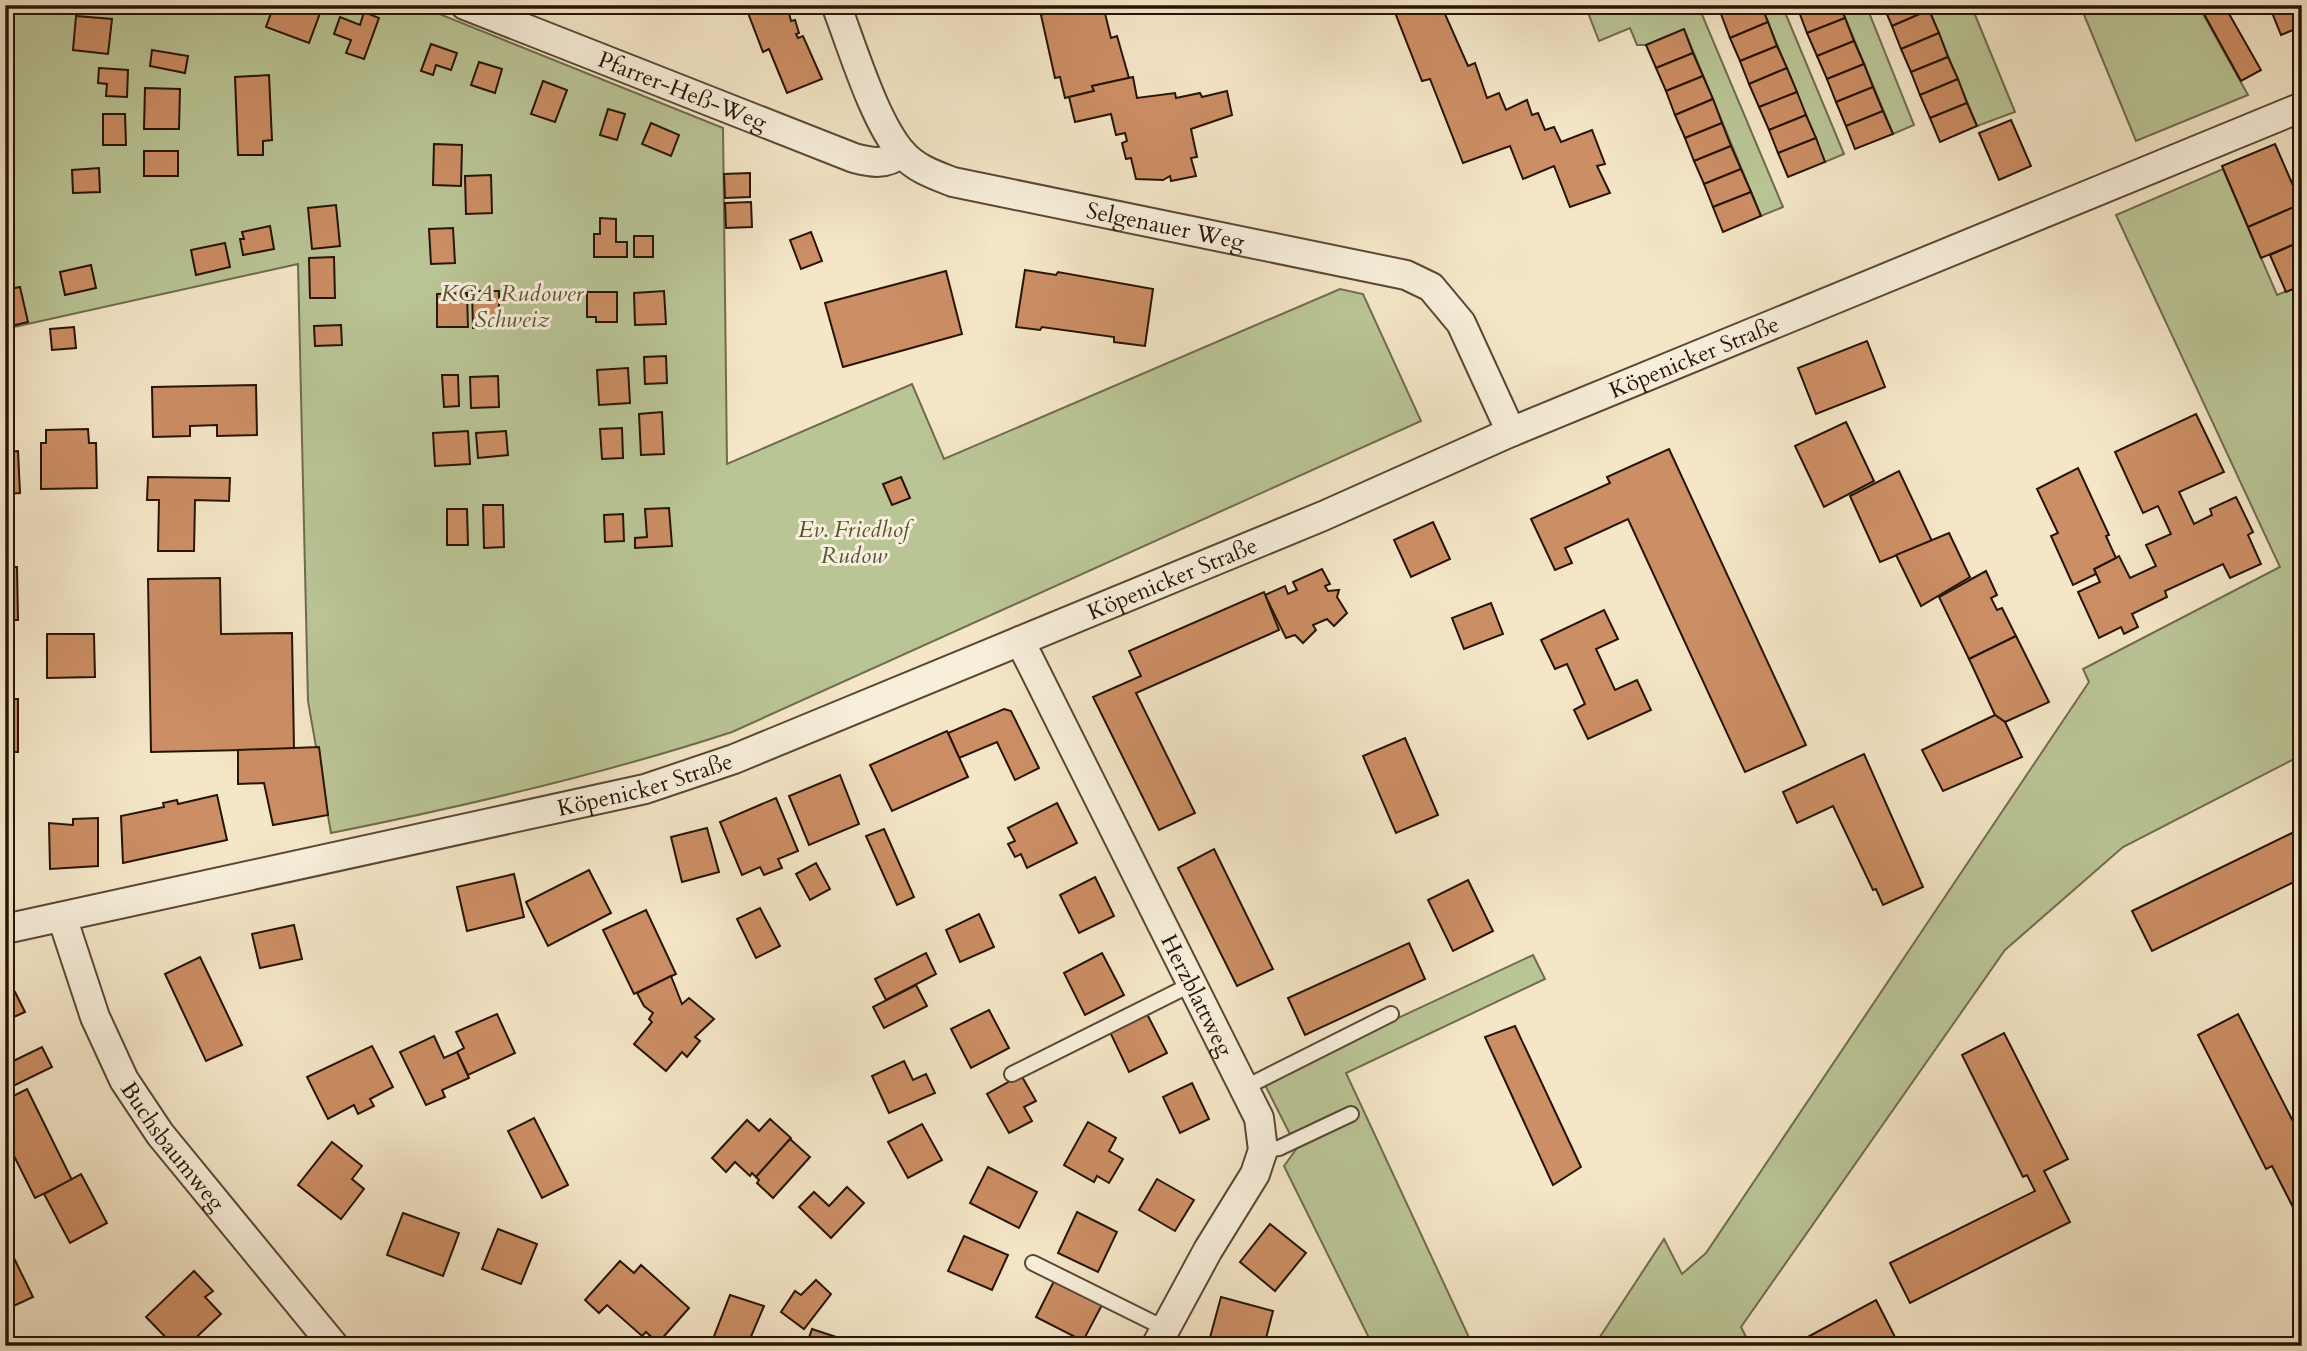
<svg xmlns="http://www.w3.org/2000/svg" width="2307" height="1351" font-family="Cardo,serif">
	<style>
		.green { fill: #bac596; stroke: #706c4e; stroke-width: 2 }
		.building { fill: #cc8e65; stroke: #271406; stroke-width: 2 }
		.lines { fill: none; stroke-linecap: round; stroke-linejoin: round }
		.lane-casing { stroke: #5a4836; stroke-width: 18 }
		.street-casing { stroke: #5a4836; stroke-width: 32 }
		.lane { stroke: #f8efdb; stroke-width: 14 }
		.street { stroke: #f8efdb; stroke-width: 28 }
		.labels { text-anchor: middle; stroke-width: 6; stroke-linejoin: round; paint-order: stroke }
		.street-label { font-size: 23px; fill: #271406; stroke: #f8efdb }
		.park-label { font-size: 23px; font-style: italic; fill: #5a5238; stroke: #f8efdb }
	</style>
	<rect width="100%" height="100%" fill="#f4e6c7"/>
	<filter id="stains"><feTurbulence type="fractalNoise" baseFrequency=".00286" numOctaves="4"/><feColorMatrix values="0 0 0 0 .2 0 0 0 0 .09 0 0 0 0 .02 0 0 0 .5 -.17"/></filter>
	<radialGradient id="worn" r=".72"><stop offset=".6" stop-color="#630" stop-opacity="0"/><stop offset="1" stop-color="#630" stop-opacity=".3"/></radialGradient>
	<g class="green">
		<path d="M5,5H417L723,128L727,464L912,384L944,459L1340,289L1363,294L1421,421L732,732C601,775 466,806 331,833L308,701L298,264L5,329Z"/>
		<polygon points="1585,5 1698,5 1783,207 1761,216 1684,29 1646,45 1637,45 1630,28 1599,41"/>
		<polygon points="1761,5 1782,5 1844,154 1825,162"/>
		<polygon points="1840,5 1866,5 1914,125 1893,134"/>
		<polygon points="1927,5 1971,5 2015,112 1977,126"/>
		<polygon points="2080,5 2198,5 2248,95 2136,141"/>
		<polygon points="2223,169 2277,295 2302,285 2302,755 2123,847 2005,950 1741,1327 1746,1337 1739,1346 1594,1346 1664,1239 1682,1274 1706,1253 2089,682 2083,669 2280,567 2116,215"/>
		<polygon points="1533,955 1545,979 1346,1073 1473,1346 1373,1346 1284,1166 1297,1148 1263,1081"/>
	</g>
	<g class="building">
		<polygon points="274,5 323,5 309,43 266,27"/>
		<polygon points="745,5 787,5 791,21 795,20 799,33 796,34 798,38 803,36 822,79 787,93 769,49 763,52"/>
		<polygon points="1044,5 1103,5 1111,38 1117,36 1129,78 1092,86 1094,91 1065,98 1060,77 1055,78 1041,15 1046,13"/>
		<polygon points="1392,5 1441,5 1468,66 1475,63 1487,98 1499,93 1506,110 1527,100 1532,115 1538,113 1545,130 1554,127 1561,142 1592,130 1605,164 1597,166 1610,193 1570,207 1554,166 1523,179 1510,146 1463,163 1430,79 1422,81"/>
		<polygon points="1743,5 1761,5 1768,22 1730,38 1721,14"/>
		<polygon points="1808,5 1840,5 1845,18 1807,33 1798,9"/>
		<polygon points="1883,5 1927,5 1929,10 1892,26"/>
		<polygon points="2199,5 2224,5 2261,70 2241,81"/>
		<polygon points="2269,5 2291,5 2300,27 2281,35"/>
		<polygon points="1929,10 1939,33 1901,49 1892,26"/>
		<polygon points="364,12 379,18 364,59 346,53 351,40 334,34 340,17 360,25"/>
		<polygon points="76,16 112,19 108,54 73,50"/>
		<polygon points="1845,18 1854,41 1817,56 1807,33"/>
		<polygon points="1768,22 1777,46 1740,61 1730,38"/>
		<polygon points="1684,29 1693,53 1656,68 1646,45"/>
		<polygon points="1939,33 1948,57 1911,72 1901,49"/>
		<polygon points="1854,41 1864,64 1827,79 1817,56"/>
		<polygon points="431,44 457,53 451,70 436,65 433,75 421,71"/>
		<polygon points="1777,46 1787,68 1749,84 1740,61"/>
		<polygon points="152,50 188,56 185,73 150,66"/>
		<polygon points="1693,53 1703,76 1666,91 1656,68"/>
		<polygon points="1948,57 1958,79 1920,95 1911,72"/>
		<polygon points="479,62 502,69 495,93 471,85"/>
		<polygon points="1864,64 1873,87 1836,102 1827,79"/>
		<polygon points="99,68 128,70 127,97 106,96 107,84 98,83"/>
		<polygon points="1787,68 1797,92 1759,107 1749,84"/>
		<polygon points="269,75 272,140 263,141 263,155 238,155 235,77"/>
		<polygon points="1703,76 1713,99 1675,115 1666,91"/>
		<polygon points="1133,77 1137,98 1175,93 1176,98 1200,93 1202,97 1227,91 1232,115 1191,129 1197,157 1191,158 1196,176 1171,181 1170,176 1163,180 1136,179 1131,158 1126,159 1122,143 1127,141 1125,133 1116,135 1111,114 1075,122 1069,97 1094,91 1092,86"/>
		<polygon points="1958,79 1967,103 1930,118 1920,95"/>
		<polygon points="543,81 567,90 555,122 531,114"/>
		<polygon points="1873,87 1883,111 1846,126 1836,102"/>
		<polygon points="145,88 180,89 179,129 144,129"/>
		<polygon points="1797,92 1806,115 1769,130 1759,107"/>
		<polygon points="1713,99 1722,123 1685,138 1675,115"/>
		<polygon points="1967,103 1977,126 1940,142 1930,118"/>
		<polygon points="608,109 625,114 617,140 600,135"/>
		<polygon points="1883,111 1893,134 1855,149 1846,126"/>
		<polygon points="103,114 125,114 126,145 103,145"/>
		<polygon points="1806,115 1816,138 1778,153 1769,130"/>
		<polygon points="2011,120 2031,166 1999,180 1979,133"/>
		<polygon points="651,123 679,135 671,156 642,144"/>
		<polygon points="1722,123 1731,146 1694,161 1685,138"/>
		<polygon points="1816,138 1825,162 1788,177 1778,153"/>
		<polygon points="434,144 462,145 461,186 433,185"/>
		<polygon points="2275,144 2301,204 2248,227 2222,166"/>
		<polygon points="1731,146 1741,169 1704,184 1694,161"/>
		<rect x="144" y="151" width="34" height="25"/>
		<polygon points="99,168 100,192 73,193 72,170"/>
		<polygon points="1741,169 1751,192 1713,207 1704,184"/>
		<polygon points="750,173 750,197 725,198 724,174"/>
		<polygon points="491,175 492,213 466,214 465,176"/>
		<polygon points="1751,192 1761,216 1723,232 1713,207"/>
		<polygon points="751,202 752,227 726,228 725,203"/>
		<polygon points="2301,204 2302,241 2261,258 2248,227"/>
		<polygon points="336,205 340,246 312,249 308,208"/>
		<polygon points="600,218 616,219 616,242 627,242 627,257 594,257 594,234 600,234"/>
		<polygon points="270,226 274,249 243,255 240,239 244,239 242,232"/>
		<polygon points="453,228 455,263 431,264 429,229"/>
		<polygon points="811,232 822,261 801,269 790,240"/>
		<rect x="634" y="236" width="19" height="21"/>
		<polygon points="2302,241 2302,285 2286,292 2270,255"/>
		<polygon points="225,243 230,267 196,275 191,250"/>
		<polygon points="334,257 335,298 310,298 309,258"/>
		<polygon points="91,265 96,288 65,295 60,272"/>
		<polygon points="1025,270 1056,275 1058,272 1153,289 1145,346 1114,342 1114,337 1042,327 1040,330 1016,327"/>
		<polygon points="946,271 962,334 843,367 825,303"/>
		<polygon points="20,287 28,322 11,326 5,313 5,290"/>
		<polygon points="472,291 499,291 499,328 473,328"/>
		<polygon points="664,291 666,324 635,325 634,293"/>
		<polygon points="587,292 617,292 617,322 596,322 596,317 587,317"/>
		<polygon points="467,293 468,327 437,327 437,294"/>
		<polygon points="341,325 342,345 315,346 314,326"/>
		<polygon points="74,327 76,348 52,350 50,329"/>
		<polygon points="1867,341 1885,387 1816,414 1798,368"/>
		<polygon points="666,356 667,383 645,384 644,357"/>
		<polygon points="628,368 630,403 599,405 597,370"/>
		<polygon points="442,375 458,375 459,406 444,407"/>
		<polygon points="498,376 499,407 471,408 470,377"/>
		<polygon points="256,385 257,435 217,436 217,425 190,426 190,436 153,437 152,387"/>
		<polygon points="662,412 664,454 641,455 639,414"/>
		<polygon points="2196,414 2224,472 2179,492 2194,524 2212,515 2210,509 2236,497 2253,532 2248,535 2261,564 2230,578 2223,564 2165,591 2167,597 2132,614 2138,627 2124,634 2121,627 2099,638 2078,592 2100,582 2094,569 2119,556 2130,578 2156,566 2146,545 2171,534 2158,506 2143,513 2115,452"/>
		<polygon points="1846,422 1874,481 1824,507 1795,446"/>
		<polygon points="622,428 623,458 602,459 600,429"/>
		<polygon points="88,429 89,443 96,443 97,488 41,489 41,443 46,443 46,430"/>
		<polygon points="468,431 470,464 435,466 433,433"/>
		<polygon points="506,431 508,455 478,458 476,433"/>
		<polygon points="1669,449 1806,745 1745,772 1628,519 1565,548 1572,563 1555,570 1531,519 1610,483 1607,477"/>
		<polygon points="18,451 20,493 5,494 5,452"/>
		<polygon points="2078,468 2109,535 2106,536 2116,558 2094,569 2096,574 2073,585 2051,536 2058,533 2037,489"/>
		<polygon points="1899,471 1932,541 1880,562 1850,496"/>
		<polygon points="148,477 230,478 229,501 195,500 194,551 158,551 159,500 147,500"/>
		<polygon points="901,477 910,498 892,505 883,484"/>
		<polygon points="483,505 503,505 504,547 484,548"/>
		<polygon points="669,508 672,546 635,548 635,538 647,537 645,509"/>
		<polygon points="447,509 467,509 468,545 447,545"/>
		<polygon points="623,514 624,541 605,542 604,515"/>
		<polygon points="1433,522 1450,559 1411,577 1394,540"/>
		<polygon points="1949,533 1970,577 1921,606 1896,555"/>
		<polygon points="5,567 17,567 18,620 5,620"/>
		<polygon points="1322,569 1330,584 1325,586 1328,591 1339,590 1337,597 1347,613 1334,626 1327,619 1313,625 1316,630 1303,643 1295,635 1286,638 1265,595 1285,586 1288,594 1297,590 1293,582"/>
		<polygon points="1986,571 1997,595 1991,598 1997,610 2002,608 2016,636 1969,659 1939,597"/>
		<polygon points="220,578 221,634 292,633 294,749 151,752 148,579"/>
		<polygon points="1264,592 1279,630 1136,693 1195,813 1159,830 1093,697 1141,676 1129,651"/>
		<polygon points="1491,603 1503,634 1464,649 1452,618"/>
		<polygon points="1604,610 1618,639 1596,649 1615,690 1637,680 1651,710 1588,739 1574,710 1585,704 1567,664 1555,669 1541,640"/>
		<polygon points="47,634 94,634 95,677 47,678"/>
		<polygon points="2016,636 2049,702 2005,722 1995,715 1969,659"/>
		<rect x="5" y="699" width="13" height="53"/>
		<polygon points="1004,709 1011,711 1039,768 1015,780 997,742 959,758 948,733"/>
		<polygon points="1995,715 2005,722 2022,757 1943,791 1922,750"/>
		<polygon points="947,731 968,777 892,811 870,765"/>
		<polygon points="1405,738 1438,815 1396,833 1363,756"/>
		<polygon points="319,747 328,815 273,825 264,783 238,784 238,750"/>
		<polygon points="1864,754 1923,887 1883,905 1876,889 1873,890 1833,806 1797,823 1783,792"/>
		<polygon points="840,775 859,824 809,845 789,796"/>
		<polygon points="217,795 227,840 123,863 121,816 164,807 163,803 177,800 178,804"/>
		<polygon points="776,798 798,851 778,859 782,868 764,875 760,867 742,875 720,822"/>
		<polygon points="1057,803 1077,843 1027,868 1021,854 1015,857 1008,844 1015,841 1008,828"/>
		<polygon points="98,818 98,866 50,869 49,823 73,825 73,819"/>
		<polygon points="707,828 719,872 682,882 671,837"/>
		<polygon points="2302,828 2302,878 2152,951 2132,911"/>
		<polygon points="884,829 914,897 897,905 866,836"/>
		<polygon points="6,845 13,883 5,884 5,845"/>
		<polygon points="1214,849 1273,969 1237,986 1178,868"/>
		<polygon points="816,863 830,889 810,900 796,874"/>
		<polygon points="589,870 611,913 548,946 526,902"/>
		<polygon points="514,874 524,917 467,931 457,887"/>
		<polygon points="1095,877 1114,916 1079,933 1060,895"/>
		<polygon points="1468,880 1493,931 1453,951 1428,900"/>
		<polygon points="760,908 780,946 756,958 737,919"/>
		<polygon points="646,910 676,974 634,994 603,930"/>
		<polygon points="979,914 994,947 960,962 946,930"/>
		<polygon points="294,925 302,959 260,968 252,934"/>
		<polygon points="1409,943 1425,979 1305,1035 1288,998"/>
		<polygon points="926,953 936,974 886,1000 875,979"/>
		<polygon points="1102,953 1124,995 1085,1015 1064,973"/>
		<polygon points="200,957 242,1045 206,1061 165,974"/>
		<polygon points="671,976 682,1004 689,998 714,1019 695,1037 700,1041 687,1057 682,1052 666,1071 634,1044 652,1022 649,1019 653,1013 644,1006 637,993"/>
		<polygon points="916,985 927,1006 884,1028 873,1007"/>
		<polygon points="15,992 25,1012 5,1021 5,997"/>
		<polygon points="989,1010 1009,1048 971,1068 951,1029"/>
		<polygon points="1146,1012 1167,1053 1129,1072 1109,1030"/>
		<polygon points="497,1014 515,1053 468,1075 457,1052 464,1048 456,1032"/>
		<polygon points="2238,1014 2302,1139 2302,1225 2272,1166 2266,1169 2198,1035"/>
		<polygon points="1515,1026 1581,1167 1553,1185 1485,1037"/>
		<polygon points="2004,1033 2068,1159 2044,1171 2070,1222 1910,1303 1890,1263 2035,1191 2027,1175 2023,1177 1962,1055"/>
		<polygon points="434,1036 444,1058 457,1052 469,1078 442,1090 445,1097 426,1105 400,1052"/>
		<polygon points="372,1046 393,1087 370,1099 374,1106 358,1114 354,1105 328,1119 307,1077"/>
		<polygon points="42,1047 52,1067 5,1090 5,1065"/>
		<polygon points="904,1061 913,1080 926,1074 935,1093 889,1113 872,1076"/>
		<polygon points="1021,1075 1036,1101 1024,1107 1032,1121 1009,1133 987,1094"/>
		<polygon points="1192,1083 1209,1119 1180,1133 1163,1097"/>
		<polygon points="27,1089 72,1180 35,1198 5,1138 5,1100"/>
		<polygon points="534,1118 568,1185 542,1198 508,1131"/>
		<polygon points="770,1119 791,1138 756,1177 752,1173 750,1176 735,1162 726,1172 712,1158 747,1120 759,1131"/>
		<polygon points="1088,1122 1116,1138 1109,1151 1123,1159 1109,1183 1097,1176 1094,1182 1064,1165"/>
		<polygon points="922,1124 942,1160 908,1178 888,1142"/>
		<polygon points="790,1139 810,1157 773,1198 757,1183 759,1180 756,1177"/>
		<polygon points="332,1142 362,1166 352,1179 364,1189 341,1219 298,1185"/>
		<polygon points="988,1167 1037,1192 1019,1228 970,1203"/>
		<polygon points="81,1174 107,1223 70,1243 44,1194"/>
		<polygon points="1157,1179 1194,1200 1175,1231 1139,1210"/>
		<polygon points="847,1187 864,1203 831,1238 799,1207 814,1192 829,1206"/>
		<polygon points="1077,1212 1117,1232 1098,1272 1058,1253"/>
		<polygon points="403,1213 459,1233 443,1276 387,1255"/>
		<polygon points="1270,1224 1306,1253 1275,1291 1240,1262"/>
		<polygon points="498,1229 537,1244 521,1284 482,1269"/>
		<polygon points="964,1236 1008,1255 992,1290 948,1271"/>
		<polygon points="11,1252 33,1297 5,1310 5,1254"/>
		<polygon points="620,1261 634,1273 641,1265 689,1308 658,1343 646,1332 642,1336 607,1305 599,1313 585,1300"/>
		<polygon points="194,1271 213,1291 205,1297 221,1314 187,1346 174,1346 146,1317"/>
		<polygon points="1055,1279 1103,1303 1083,1341 1036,1317"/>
		<polygon points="816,1280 831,1294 804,1329 781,1312 795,1291 801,1295"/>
		<polygon points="730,1295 764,1306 747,1346 711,1344"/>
		<polygon points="1221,1297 1273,1311 1264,1346 1208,1345"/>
		<polygon points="1876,1300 1897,1341 1887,1346 1791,1346"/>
		<polygon points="812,1329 836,1337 834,1346 806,1346"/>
	</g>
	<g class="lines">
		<defs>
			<g id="lane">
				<polyline points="1012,1074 1192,984"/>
				<polyline points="1244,1088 1391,1014"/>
				<polyline points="1263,1150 1279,1148 1351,1114"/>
				<polyline points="1033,1263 1164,1328"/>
			</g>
			<g id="street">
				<path id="s1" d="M465,5L854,158C873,163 885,165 902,153"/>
				<path id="s2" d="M836,5C852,46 874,121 902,153C916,169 935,175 953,182L1406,275L1431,287L1461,323L1511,432"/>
				<path id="s3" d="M1020,641L1259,1118L1263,1150L1255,1174L1208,1250L1156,1346"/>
				<path id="s4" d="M62,917L95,1017L124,1080L160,1134L334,1346"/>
				<path id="s5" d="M5,929L645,789L734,759L1323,516L1511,432L2302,107"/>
			</g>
		</defs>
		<use href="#lane" class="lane-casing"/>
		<use href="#street" class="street-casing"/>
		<use href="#lane" class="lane"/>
		<use href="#street" class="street"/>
	</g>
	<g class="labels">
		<g class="street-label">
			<text dy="8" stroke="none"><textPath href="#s1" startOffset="234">Pfarrer-Heß-Weg</textPath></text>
			<text dy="8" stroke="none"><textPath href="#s2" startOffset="439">Selgenauer Weg</textPath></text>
			<text dy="8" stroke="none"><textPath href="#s5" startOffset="1790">Köpenicker Straße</textPath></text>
			<text dy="8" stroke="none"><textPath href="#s5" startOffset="1223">Köpenicker Straße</textPath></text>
			<text dy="8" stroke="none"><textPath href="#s5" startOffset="656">Köpenicker Straße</textPath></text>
			<text dy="8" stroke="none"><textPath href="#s3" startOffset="396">Herzblattweg</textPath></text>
			<text dy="8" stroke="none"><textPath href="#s4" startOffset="257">Buchsbaumweg</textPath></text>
		</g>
		<g class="park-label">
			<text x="512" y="301">KGA Rudower<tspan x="512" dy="26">Schweiz</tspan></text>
			<text x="854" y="537">Ev. Friedhof<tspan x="854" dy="26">Rudow</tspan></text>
		</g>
	</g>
	<rect width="2307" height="1351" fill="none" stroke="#f4e6c7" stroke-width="28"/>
	<rect x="7" y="7" width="2293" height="1337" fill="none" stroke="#271406" stroke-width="3.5"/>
	<rect x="14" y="14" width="2279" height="1323" fill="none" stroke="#271406" stroke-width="2"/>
	<rect width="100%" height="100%" filter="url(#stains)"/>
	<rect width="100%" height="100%" fill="url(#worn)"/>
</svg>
